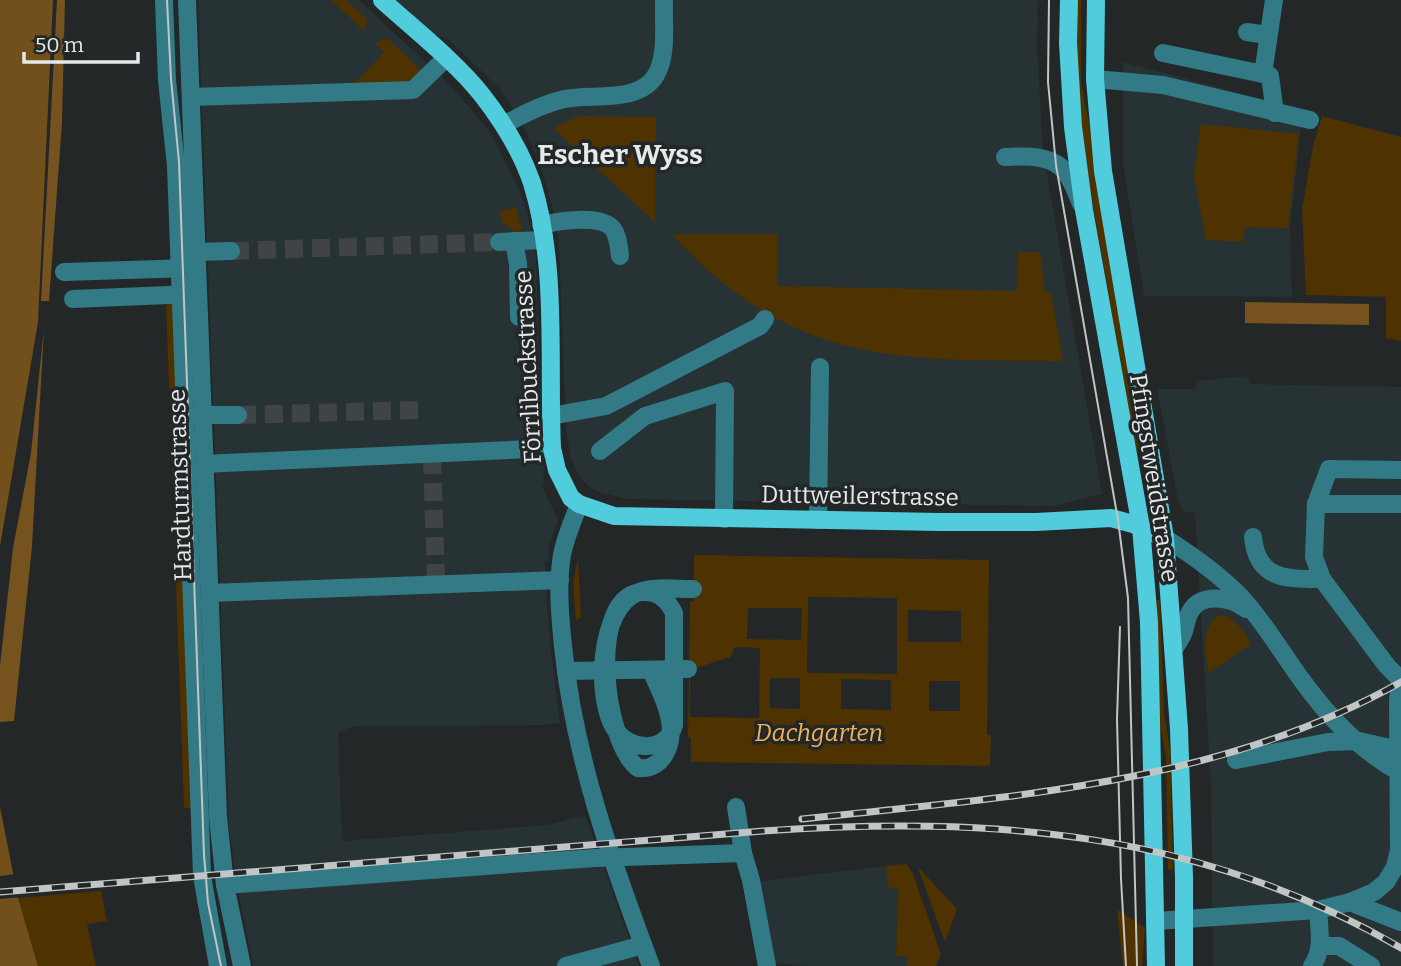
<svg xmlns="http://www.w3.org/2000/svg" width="1401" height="966" font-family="Bitter,serif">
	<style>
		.built { fill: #273234 }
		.green { fill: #4e3200; fill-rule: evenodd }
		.forest { fill: #76531e }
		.water { fill: #72501b }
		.pier { fill: #232728 }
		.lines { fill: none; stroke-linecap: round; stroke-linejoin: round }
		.minor-tunnel { stroke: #404445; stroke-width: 18; stroke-dasharray: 18 9; stroke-linecap: butt }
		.minor { stroke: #327b86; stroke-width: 18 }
		.major { stroke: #50ccdd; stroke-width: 18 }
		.tram { stroke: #c2c5c5; stroke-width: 2 }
		.rail-casing { stroke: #c2c5c5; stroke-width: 7 }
		.rail { stroke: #232728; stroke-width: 4.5; stroke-dasharray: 13; stroke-linecap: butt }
		.labels { text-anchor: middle; stroke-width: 7; stroke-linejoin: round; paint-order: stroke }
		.street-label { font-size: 24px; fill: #e6e9e9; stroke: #232728 }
		.park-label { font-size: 24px; font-style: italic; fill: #f3b455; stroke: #232728 }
		.quarter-label { font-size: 28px; font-weight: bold; fill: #e6e9e9; stroke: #232728 }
	</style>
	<rect width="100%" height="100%" fill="#232728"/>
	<g class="built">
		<polygon points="198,0 359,0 451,86 490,132 520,192 527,212 536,256 544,484 542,486 558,520 549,545 549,561 545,561 550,645 560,723 545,725 355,726 338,732 342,841 547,825 585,815 639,966 253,966 236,879 229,826"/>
		<polygon points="390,0 1038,0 1037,48 1043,151 1102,494 1053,506 627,499 598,492 587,485 578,474 571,457 566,431 559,244 551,201 539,162 521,120 498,87 448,39 430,32"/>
		<polygon points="1123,62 1303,110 1290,227 1292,297 1144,296 1123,163"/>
		<polygon points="1247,376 1250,384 1401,387 1401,966 1213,966 1211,786 1195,513 1184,512 1178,499 1157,389 1196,389 1197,381"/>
		<polygon points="886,866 888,887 898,888 896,956 907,956 907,966 808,966 773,963 759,881"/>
	</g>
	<g class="green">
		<polygon points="331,0 346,0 367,19 364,31"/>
		<polygon points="1075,0 1081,0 1081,82 1091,134 1095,177 1142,449 1136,451 1085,159 1079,111"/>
		<polygon points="387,38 423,72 413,81 346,85 358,80 384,52 375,43"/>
		<polygon points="579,116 656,117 655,222 553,128"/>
		<polygon points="1322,116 1401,137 1401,341 1386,338 1386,297 1306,295 1302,210 1313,146"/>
		<polygon points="1201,124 1299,134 1288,228 1245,227 1243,242 1206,240 1194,176"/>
		<polygon points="516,207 522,229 517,233 503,223 499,212"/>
		<path d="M674,234H777L778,286L1017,291L1018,252H1040L1045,292L1051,293L1063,361C898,360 797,367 675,238Z"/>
		<polygon points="173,301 192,808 184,808 166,302"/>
		<path d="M694,555L989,560L987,735H991L990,766L691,762V738H688L690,602L694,601ZM808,597L897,598V674L807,673ZM748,608H802L801,640L747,639ZM908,610L961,611V642H908ZM735,647L760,648L759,718L690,717V670L730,657ZM770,678H800V709L770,708ZM841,679L891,680V710L841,709ZM929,681H960V711H929Z"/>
		<polygon points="578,557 581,617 576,621 573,584"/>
		<polygon points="1156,600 1160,600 1164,713 1170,749 1173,869 1168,870 1166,757 1159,719"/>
		<path d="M1217,616H1228L1243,630L1251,644L1209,673C1205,652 1200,632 1217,616Z"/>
		<polygon points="907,864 913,874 941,954 936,966 907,966 907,956 896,956 898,889 888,887 886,866"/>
		<polygon points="919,868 957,909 945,942 919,871"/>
		<polygon points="101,891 107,921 87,924 96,966 38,966 18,898"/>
		<polygon points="1117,909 1145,928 1142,966 1123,966"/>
	</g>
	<g class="forest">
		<polygon points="57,0 65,0 62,122 49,301 41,301"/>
		<polygon points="1245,302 1369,304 1369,325 1245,323"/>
		<polygon points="44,328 32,546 14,721 0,722 0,666 13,548 31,453"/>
	</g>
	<g class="water">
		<polygon points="0,0 53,0 38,322 0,546"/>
		<polygon points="0,807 18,898 38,966 0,966"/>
	</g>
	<polygon class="pier" points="16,874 22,897 0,899 0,876"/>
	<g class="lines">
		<g class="minor-tunnel">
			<polyline points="231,251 499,242"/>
			<polyline points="238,415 422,410"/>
			<polyline points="432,456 436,582"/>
		</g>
		<g class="minor">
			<polyline points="164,0 167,80 176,166 202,876 218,966"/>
			<polyline points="187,0 218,817 225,885 242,966"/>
			<polyline points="1247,32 1268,35"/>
			<polyline points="1163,53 1263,74 1274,0"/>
			<polyline points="1263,74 1270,76 1275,113"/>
			<polyline points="1095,79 1163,85 1310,120"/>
			<polyline points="191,97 413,90 446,58"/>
			<path d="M504,125C523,114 543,104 564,99C592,93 639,104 656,75C668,54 663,24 664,0"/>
			<path d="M1005,157C1025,156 1054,154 1067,174C1073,183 1077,194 1081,204"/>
			<path d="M541,225C558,221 601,214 613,229C618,236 619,247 620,256"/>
			<polyline points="514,241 518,264 519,317"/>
			<polyline points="499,242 544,240"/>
			<polyline points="196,252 231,251"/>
			<polyline points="64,272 190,268"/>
			<polyline points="73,299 192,294"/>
			<polyline points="202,415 238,415"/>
			<polyline points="551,416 606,406 760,326 765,319"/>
			<polyline points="600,451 645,416 725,391 724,519"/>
			<polyline points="204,464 552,448"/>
			<polyline points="1401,470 1329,469 1316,504 1314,557 1322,579 1387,666 1401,680"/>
			<path d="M579,504C573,521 565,538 562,555C557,585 560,616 563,646C574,757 612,862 651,966"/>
			<polyline points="1316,504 1401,504"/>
			<polyline points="818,520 820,367"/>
			<path d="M1253,537C1257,580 1286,579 1322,579"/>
			<path d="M1165,538C1192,555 1219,574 1241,597C1265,623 1283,655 1304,683C1331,720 1361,751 1401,773"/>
			<polyline points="209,593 560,580"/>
			<path d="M1174,649C1177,644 1181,639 1183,634C1186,627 1186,619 1190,612C1200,592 1231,597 1246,609"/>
			<path d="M651,670C657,685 666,700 669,716C675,739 666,771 638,768C603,742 586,591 645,592C660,592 668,601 674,613V725C666,753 630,752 615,729C595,699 598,606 639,592C655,586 676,589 693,589"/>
			<polyline points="566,671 688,669"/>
			<polyline points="1236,760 1328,742 1359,741 1399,750"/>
			<polyline points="736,807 743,853 751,880 767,966"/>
			<polyline points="225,885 595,858 743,853"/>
			<polyline points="1350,902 1401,922"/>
			<polyline points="1156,921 1318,910 1350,902 1374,892 1386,882 1395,867 1399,850 1398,700 1401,676"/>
			<polyline points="1320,946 1339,946 1371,966"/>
			<polyline points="566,966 643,945"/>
			<path d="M1312,966C1324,949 1319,930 1318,910"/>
		</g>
		<g class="major">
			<path d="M382,0C414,29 456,62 482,95C503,122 521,151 532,183C558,267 548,361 552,448L557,470L571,498L579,504L614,516L940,522H1036L1111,518L1133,524L1165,538"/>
			<polyline points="1069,0 1068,43 1073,127 1084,210 1141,527 1149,622 1156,966"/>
			<polyline points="1096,0 1095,79 1103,171 1165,538 1179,729 1184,877 1184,966"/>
		</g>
		<g class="tram">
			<polyline points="167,0 171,79 179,162 204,855 208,903 221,966"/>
			<polyline points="1049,0 1048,82 1056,165 1118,520 1128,598 1137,966"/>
			<polyline points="1120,627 1117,719 1121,879 1126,966"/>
		</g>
		<defs>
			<g id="rail">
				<path d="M802,819C1006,797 1218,785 1401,682"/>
				<path d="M0,892L763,831C993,816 1197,830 1401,948"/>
			</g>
		</defs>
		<use href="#rail" class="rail-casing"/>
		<use href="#rail" class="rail"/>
	</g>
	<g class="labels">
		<g class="street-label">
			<text transform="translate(528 367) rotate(-93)" y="8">Förrlibuckstrasse</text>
			<text transform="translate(1154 478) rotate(81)" y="8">Pfingstweidstrasse</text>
			<text transform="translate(180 485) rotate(-92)" y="8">Hardturmstrasse</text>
			<text transform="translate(860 496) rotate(1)" y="8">Duttweilerstrasse</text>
		</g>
		<g class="park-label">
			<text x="819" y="741">Dachgarten</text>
		</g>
		<g class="quarter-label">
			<text x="620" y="164">Escher Wyss</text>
		</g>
	</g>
	<path d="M24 52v10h114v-10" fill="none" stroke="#e6e9e9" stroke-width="3.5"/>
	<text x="35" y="52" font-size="21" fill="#e6e9e9" stroke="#232728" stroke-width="5" paint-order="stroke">50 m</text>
</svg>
